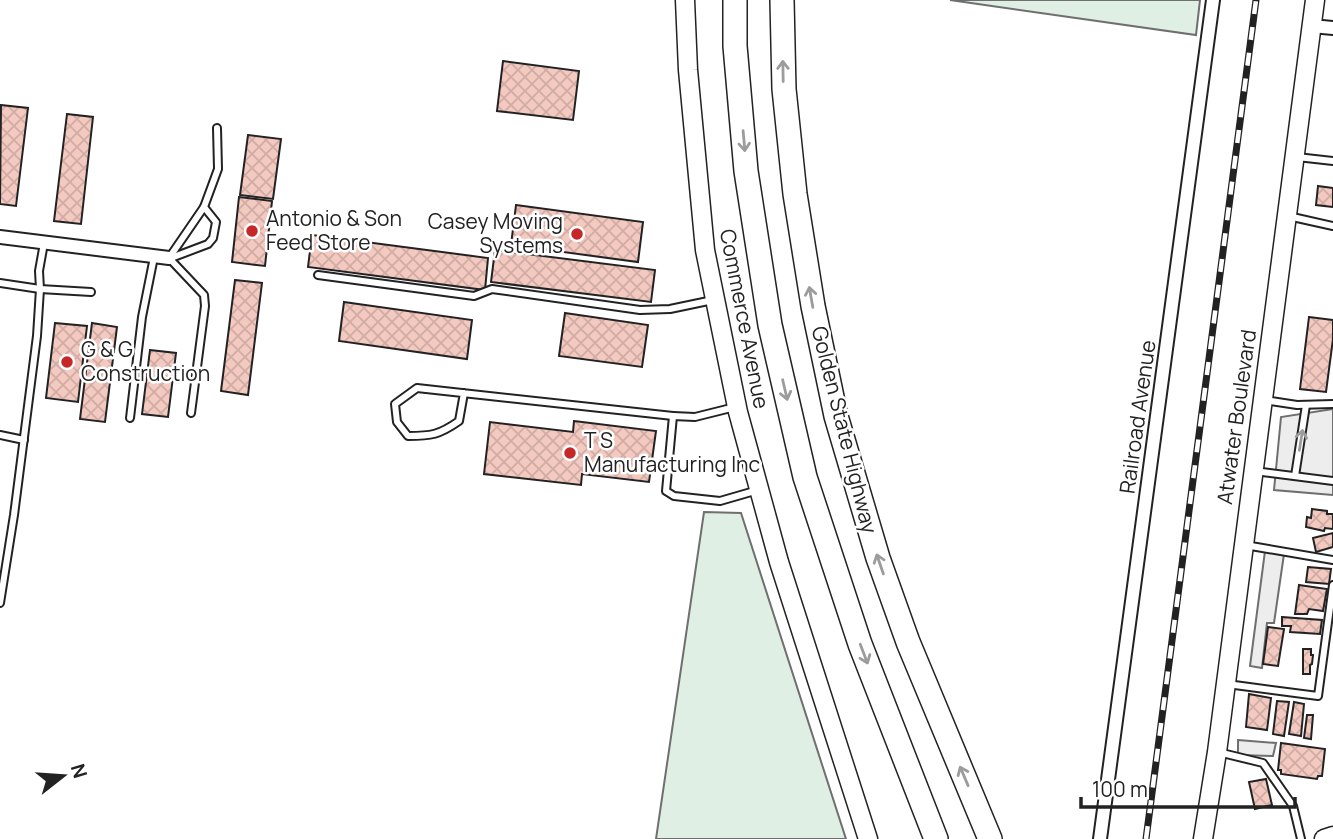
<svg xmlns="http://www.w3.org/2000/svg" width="1333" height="839" font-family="Manrope,sans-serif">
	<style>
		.grass { fill: #e0efe3; stroke: #6f6f6f; stroke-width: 2 }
		.parking { fill: #ededed; stroke: #6f6f6f; stroke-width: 2 }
		.building { fill: url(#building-cross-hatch); stroke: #222; stroke-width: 2 }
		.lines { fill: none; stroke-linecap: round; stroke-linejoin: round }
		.lane-casing { stroke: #222; stroke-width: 10 }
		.street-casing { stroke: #222; stroke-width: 16 }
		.secondary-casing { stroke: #222; stroke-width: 21 }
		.highway-casing { stroke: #222; stroke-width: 26 }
		.lane { stroke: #fff; stroke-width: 6 }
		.street { stroke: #fff; stroke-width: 12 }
		.secondary { stroke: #fff; stroke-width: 18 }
		.highway { stroke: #fff; stroke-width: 23 }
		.rail-casing { stroke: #222; stroke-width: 7 }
		.rail { stroke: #fff; stroke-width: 4.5; stroke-dasharray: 13; stroke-linecap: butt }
		.oneway { stroke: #9c9c9c }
		.poi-dot { fill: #c62828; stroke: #fff; stroke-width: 2.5 }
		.labels { text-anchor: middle; stroke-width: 5; stroke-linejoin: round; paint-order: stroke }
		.poi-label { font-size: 21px; fill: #222; stroke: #fff; text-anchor: start }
		.street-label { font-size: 21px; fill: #222; stroke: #fff }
	</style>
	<defs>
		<pattern id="building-cross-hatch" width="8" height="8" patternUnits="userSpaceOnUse" patternTransform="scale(1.75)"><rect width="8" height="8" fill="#f3c9c0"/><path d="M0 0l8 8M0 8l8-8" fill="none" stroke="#d0aca5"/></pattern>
	</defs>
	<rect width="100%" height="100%" fill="#fff"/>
	<g class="grass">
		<polygon points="950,0 1200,0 1196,35"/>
		<polygon points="704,512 741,513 846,839 656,839"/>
	</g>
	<g class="parking">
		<polygon points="1333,409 1333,495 1274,490 1281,417"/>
		<polygon points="1265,551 1284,554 1274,623 1267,623 1262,668 1250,666"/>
		<polygon points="1238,740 1276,743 1273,756 1238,755"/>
	</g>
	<g class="building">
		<polygon points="503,61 579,71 573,120 497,111"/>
		<polygon points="1,105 28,108 16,206 0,204"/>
		<polygon points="67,114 93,117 81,224 54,221"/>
		<polygon points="248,135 281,139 273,199 240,195"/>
		<polygon points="1318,186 1333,188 1333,207 1316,205"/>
		<polygon points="239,197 272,201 265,266 232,262"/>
		<polygon points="516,205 643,222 638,262 511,245"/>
		<polygon points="312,235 488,258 485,290 308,267"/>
		<polygon points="495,250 655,270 651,302 491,282"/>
		<polygon points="235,280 262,283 248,395 221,391"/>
		<polygon points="344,302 472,320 467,359 339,341"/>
		<polygon points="565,313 648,325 642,367 559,356"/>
		<polygon points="1309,317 1333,320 1333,339 1326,392 1300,389"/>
		<polygon points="55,323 87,326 78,402 46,398"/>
		<polygon points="92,323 117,327 105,422 80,419"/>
		<polygon points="150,350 176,353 168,417 142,414"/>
		<polygon points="574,421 656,431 649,482 582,474 581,485 484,474 490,422 573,432"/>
		<polygon points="1312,509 1327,511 1327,514 1333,514 1333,529 1325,528 1324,531 1306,527 1307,517 1311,518"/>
		<polygon points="1333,533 1333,547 1316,552 1313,538"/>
		<polygon points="1308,567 1331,569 1329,584 1306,582"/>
		<polygon points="1299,585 1327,589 1323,611 1309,609 1307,614 1295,614"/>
		<polygon points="1282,617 1322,620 1320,634 1290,632 1291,626 1282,626"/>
		<polygon points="1268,627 1284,629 1278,666 1263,664"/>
		<polygon points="1303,649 1311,649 1311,655 1313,655 1312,664 1310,665 1310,674 1303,674"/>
		<polygon points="1249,694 1271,698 1267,730 1246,727"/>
		<polygon points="1277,701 1289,702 1284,736 1273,734"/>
		<polygon points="1294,702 1304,704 1301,736 1289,734"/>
		<polygon points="1307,715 1313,715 1311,739 1304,738"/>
		<polygon points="1281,743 1325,749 1322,776 1318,776 1317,779 1281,774 1281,770 1278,770"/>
		<polygon points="1266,779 1272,805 1255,809 1249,782"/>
	</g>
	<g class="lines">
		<defs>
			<g id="lane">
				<polyline points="1297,157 1333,161"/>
				<polyline points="1288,216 1333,226"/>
				<polyline points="169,258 204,295 205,306 191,413"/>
				<polyline points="169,258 204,207 218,169 217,128"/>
				<polyline points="171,258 208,244 213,238 216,222 204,207"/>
				<polyline points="318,275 474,296 492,289 640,310 670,309 713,300"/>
				<polyline points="0,283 40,289 91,292"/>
				<path d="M464,393L459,421C439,435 431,436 408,436L397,422L395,404L417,388L673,416"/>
				<polyline points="1264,400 1297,405 1333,404"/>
				<polyline points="735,407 695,417 673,416 666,491 674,496 720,501 758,490"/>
				<polyline points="130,418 142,317 154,257"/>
				<polyline points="0,435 24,440"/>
				<polyline points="1254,471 1333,481"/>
				<polyline points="1295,476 1306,405"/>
				<polyline points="1245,545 1333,560"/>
				<polyline points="0,603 14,515 37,336 40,289 39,271 44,243"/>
				<polyline points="1227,684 1318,696 1333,585"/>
				<polyline points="1218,752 1263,763 1293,806 1301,839"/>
			</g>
			<g id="street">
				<polyline points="1312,26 1333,28"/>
				<polyline points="0,237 169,258"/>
				<polyline points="1100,839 1213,0"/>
			</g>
			<g id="secondary">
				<polyline points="685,0 688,70 705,250 738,412 779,562 868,839"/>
				<polyline points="1203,839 1217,752 1315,0"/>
				<polyline points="1324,839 1333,836"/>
			</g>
			<g id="highway">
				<polyline points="735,0 735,46 746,171 770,325 805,477 860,644 936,839"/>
				<polyline points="782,0 784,89 795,194 813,306 836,416 878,558 908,642 990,839"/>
			</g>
		</defs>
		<use href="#lane" class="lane-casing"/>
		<use href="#street" class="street-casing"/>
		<use href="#secondary" class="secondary-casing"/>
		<use href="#highway" class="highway-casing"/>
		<use href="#lane" class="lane"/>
		<use href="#street" class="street"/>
		<use href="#secondary" class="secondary"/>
		<use href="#highway" class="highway"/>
		<defs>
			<polyline id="rail" points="1146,839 1256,0"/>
		</defs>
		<use href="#rail" class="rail-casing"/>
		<use href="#rail" class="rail"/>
	</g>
	<defs><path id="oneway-shaft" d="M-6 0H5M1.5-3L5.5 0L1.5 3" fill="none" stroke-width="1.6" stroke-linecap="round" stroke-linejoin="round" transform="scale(1.75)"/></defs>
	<g class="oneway">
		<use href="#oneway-shaft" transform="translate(783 71) rotate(-91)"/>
		<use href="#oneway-shaft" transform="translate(744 141) rotate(85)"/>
		<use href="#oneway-shaft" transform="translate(811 297) rotate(-100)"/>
		<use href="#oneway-shaft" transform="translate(785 390) rotate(77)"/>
		<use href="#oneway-shaft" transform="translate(1301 440) rotate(-81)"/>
		<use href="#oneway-shaft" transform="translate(880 564) rotate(-109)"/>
		<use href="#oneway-shaft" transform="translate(864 654) rotate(69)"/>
		<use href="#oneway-shaft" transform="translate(964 776) rotate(-113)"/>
	</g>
	<g class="poi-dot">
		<circle cx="252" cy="231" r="7"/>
		<circle cx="577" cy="234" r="7"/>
		<circle cx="67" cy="362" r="7"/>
		<circle cx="570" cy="453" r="7"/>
	</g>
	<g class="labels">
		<g class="poi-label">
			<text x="266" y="226">Antonio &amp; Son<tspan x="266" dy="24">Feed Store</tspan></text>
			<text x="563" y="229" text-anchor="end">Casey Moving<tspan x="563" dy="24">Systems</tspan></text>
			<text x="81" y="357">G &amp; G<tspan x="81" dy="24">Construction</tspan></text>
			<text x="584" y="448">T S<tspan x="584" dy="24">Manufacturing Inc</tspan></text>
		</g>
		<g class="street-label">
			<text transform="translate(744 319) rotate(79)" y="7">Commerce Avenue</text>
			<text transform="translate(1138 417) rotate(-82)" y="7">Railroad Avenue</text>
			<text transform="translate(1237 417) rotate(-82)" y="7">Atwater Boulevard</text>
			<text transform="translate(844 430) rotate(76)" y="7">Golden State Highway</text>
		</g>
	</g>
	<g transform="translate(63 776) rotate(73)" stroke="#ffffff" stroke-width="5" paint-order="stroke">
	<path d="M0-5L12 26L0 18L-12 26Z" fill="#222222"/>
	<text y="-10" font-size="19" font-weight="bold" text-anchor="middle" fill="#222222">N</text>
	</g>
	<path d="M1081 797v10h214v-10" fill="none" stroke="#222222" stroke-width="3.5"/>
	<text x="1092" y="797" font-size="21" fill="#222222" stroke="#ffffff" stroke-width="5" paint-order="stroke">100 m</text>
</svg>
